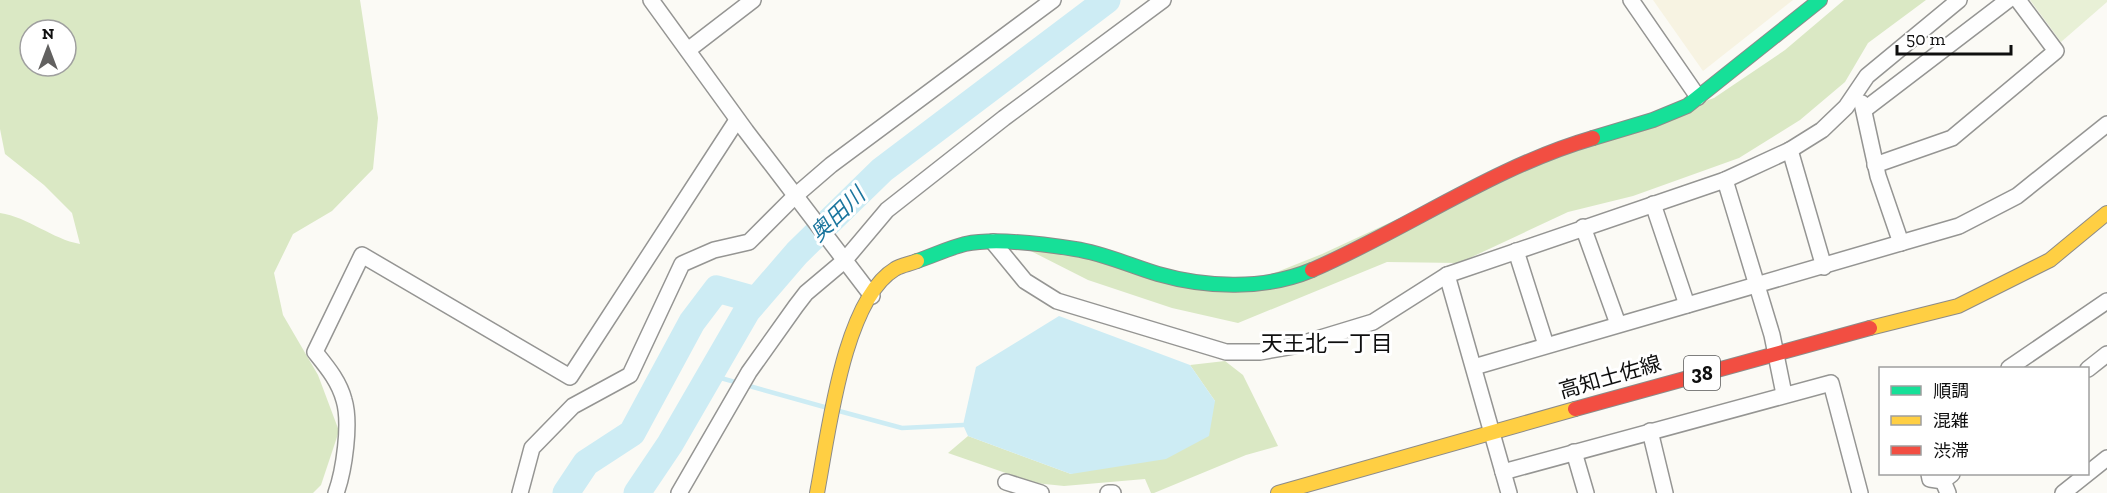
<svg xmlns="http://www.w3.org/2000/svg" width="2107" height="493" font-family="'Zilla Slab','Noto Sans JP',serif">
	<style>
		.farmland { fill: #f7f3e2 }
		.green { fill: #e8f0d6 }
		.forest { fill: #dae8c4; fill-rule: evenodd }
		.water { fill: #cdecf4 }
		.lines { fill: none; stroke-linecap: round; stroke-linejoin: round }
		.stream { stroke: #cdecf4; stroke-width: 4.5 }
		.river { stroke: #cdecf4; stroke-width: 27 }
		.street-casing { stroke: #959593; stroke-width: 18 }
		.fast-casing { stroke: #8c8b89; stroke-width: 16 }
		.slow-casing { stroke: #8c8b89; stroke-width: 16 }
		.jam-casing { stroke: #8c8b89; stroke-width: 16 }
		.street { stroke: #fefefe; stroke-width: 15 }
		.fast { stroke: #16e098; stroke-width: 14 }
		.slow { stroke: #ffcf43; stroke-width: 14 }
		.jam { stroke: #f24e42; stroke-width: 14 }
		.labels { text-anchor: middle; stroke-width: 6; stroke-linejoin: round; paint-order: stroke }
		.shield { fill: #fff; stroke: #575757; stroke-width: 1.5 }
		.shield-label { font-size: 20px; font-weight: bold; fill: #0f0f0f }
		.street-label { font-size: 21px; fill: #0f0f0f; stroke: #fff }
		.water-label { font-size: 22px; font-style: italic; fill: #1c769e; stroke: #fff }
		.neighbourhood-label { font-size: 22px; fill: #0f0f0f; stroke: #fff }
	</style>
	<rect width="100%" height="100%" fill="#fbfaf5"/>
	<polygon class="farmland" points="1653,0 1793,0 1703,71"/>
	<polygon class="green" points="2030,0 2107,0 2107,2 2061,42"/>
	<g class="forest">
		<path d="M0,0H360L378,118L373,169L332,211L293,234L274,273L283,315L318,375L339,431L321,485L313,493H0V213C28,217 52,239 80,244L72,213L44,185L5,154L0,129ZM30,30H66V66H30Z"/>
		<polygon points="1844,0 1926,0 1868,43 1845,82 1800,120 1739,158 1633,196 1568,212 1459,263 1387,262 1238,323 1172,308 1088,280 1009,240 1237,288 1322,254 1488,177 1714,98 1785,50"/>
		<polygon points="1225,361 1243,375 1278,446 1246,455 1154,493 1151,493 1145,479 1064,486 1035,483 948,453 968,436 1071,474 1215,401 1190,365"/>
	</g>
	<polygon class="water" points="1059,316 1190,365 1215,401 1209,436 1166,459 1071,474 968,436 963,425 976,367"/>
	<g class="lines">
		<g class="stream">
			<polyline points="710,375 828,408"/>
			<polyline points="839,411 902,428 963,425"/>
		</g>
		<g class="river">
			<polyline points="566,493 586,463 632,433 692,322 717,289 756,300"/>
			<polyline points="637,493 670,444 747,311 797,253 882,170 1107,0"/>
		</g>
		<defs>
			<g id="street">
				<polyline points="651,0 746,131 872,296"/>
				<polyline points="1631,0 1698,97"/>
				<polyline points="688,50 753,0"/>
				<polyline points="1862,103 1878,176 1901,243"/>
				<polyline points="1864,110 2008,0"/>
				<polyline points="1790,150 1824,267"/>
				<polyline points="1875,165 1952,138 2056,51 2018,0"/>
				<polyline points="1725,180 1772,335 1784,394"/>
				<polyline points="1653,204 1687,305"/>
				<polyline points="1583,227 1618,324"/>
				<polyline points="993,242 1025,281 1057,301 1226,352 1260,352 1294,346 1373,322 1447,275 1725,180 1790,150 1822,130 1846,107 1867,76 1959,0"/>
				<polyline points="1516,251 1546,345"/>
				<polyline points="1447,275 1509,493"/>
				<polyline points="1474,367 1959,226 2017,196 2107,124"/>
				<polyline points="2009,368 2107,301"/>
				<polyline points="2088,369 2107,354"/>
				<polyline points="1650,431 1665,493"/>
				<polyline points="1574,452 1586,493"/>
				<polyline points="1503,472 1831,383 1860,493"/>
				<polyline points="1929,474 1930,479 1943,481"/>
				<polyline points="1006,482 1041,493"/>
				<path d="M336,493C344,471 351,423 344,400C339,381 327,367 315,352L362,255L570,377L737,120"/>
				<polyline points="520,493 532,448 573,406 630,375 682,264 714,250 749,242 795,196 831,165 1053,0"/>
				<polyline points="679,493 749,372 796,306 806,293 844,261 887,210 1004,118 1163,0"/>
				<polyline points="1108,493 1113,493"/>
				<polyline points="1948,493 1943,481 1952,474"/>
				<polyline points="2063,493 2107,458"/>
			</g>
			<g id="fast">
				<polyline points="1593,138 1653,120 1687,106 1820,0"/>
				<path d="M917,261C932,256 949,248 965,244C994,238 1044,244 1075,249C1103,253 1131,266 1158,274C1207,288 1264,290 1312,270"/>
			</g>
			<g id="slow">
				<polyline points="1870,328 1958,306 2050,260 2107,213"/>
				<path d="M817,493C828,437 843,300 895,269C901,265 910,264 917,261"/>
				<polyline points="1278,493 1575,409"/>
			</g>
			<g id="jam">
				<path d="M1312,270C1407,229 1493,167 1593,138"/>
				<polyline points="1575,409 1870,328"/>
			</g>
		</defs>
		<use href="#street" class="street-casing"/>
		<use href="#fast" class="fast-casing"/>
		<use href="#slow" class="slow-casing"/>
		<use href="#jam" class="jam-casing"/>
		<use href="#street" class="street"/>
		<use href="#fast" class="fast"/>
		<use href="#slow" class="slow"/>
		<use href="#jam" class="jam"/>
	</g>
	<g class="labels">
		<rect class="shield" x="1684" y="356" width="36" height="34" rx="4.5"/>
		<g class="shield-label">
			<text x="1702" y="380">38</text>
		</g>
		<g class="street-label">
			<text transform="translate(1610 377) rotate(-16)" y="7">高知土佐線</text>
		</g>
		<g class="water-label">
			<text transform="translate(837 214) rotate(-44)" y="8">奥田川</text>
		</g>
		<g class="neighbourhood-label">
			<text x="1327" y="351">天王北一丁目</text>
		</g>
	</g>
	<rect x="1879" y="367" width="210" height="108" fill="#ffffff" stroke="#9f9f9f" stroke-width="1.5"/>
	<rect x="1891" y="386" width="30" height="9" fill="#16e098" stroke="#9f9f9f" stroke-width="1.5"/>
	<text x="1933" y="397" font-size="18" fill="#0f0f0f">順調</text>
	<rect x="1891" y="416" width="30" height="9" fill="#ffcf43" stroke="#9f9f9f" stroke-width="1.5"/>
	<text x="1933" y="427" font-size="18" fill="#0f0f0f">混雑</text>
	<rect x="1891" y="446" width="30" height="9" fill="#f24e42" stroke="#9f9f9f" stroke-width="1.5"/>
	<text x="1933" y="457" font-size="18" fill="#0f0f0f">渋滞</text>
	<g transform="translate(48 48)"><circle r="28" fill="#ffffff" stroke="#9f9f9f" stroke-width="1.5"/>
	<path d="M0-4.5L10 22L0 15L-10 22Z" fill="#626160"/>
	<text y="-9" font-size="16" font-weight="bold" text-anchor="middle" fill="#0f0f0f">N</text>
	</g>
	<path d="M1897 45v9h114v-9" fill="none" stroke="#0f0f0f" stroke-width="3"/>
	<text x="1906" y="45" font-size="18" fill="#0f0f0f" stroke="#ffffff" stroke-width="4.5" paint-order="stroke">50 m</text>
</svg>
